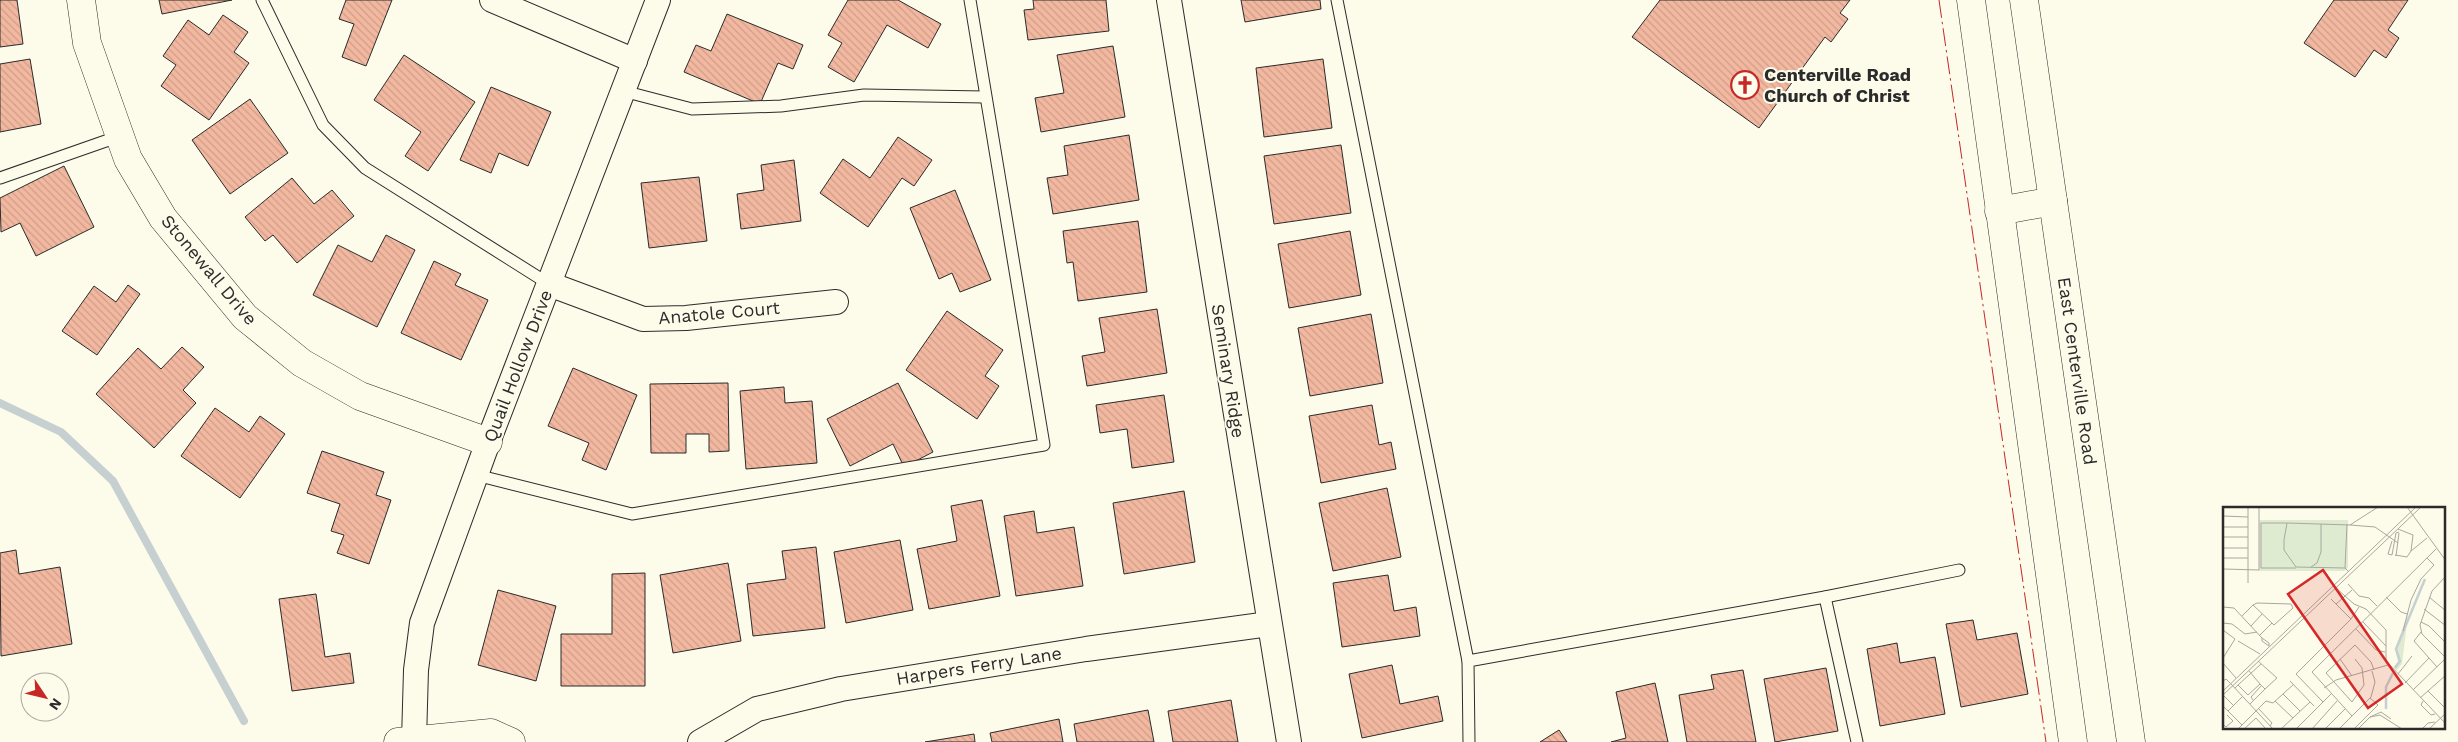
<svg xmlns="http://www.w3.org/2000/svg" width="2458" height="742" font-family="'Work Sans',sans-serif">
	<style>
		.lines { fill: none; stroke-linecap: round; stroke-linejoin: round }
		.stream { stroke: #c7d0d0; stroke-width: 8 }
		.building { fill: url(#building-back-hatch); stroke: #2b2b2b }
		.service-casing { stroke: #2b2b2b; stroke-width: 13 }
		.minor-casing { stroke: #2b2b2b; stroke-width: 26 }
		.tertiary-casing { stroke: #2b2b2b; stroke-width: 29 }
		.secondary-casing { stroke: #2b2b2b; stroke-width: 29 }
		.service { stroke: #fdfbea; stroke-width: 11 }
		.minor { stroke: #fdfbea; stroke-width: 24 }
		.tertiary { stroke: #fdfbea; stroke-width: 28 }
		.secondary { stroke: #fdfbea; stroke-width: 28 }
		.power { stroke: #c62828; stroke-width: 1; stroke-dasharray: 18 4 2.5 4; stroke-linecap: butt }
		.labels { text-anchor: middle; stroke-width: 4; stroke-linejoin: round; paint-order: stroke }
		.poi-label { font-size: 18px; font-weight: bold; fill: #2b2b2b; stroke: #fdfbea; text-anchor: start }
		.street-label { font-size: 18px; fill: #2b2b2b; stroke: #fdfbea }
		.inset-river { fill: none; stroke: #c7d0d0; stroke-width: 2.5 }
		.inset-road { fill: none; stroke: #a9a89e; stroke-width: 1 }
		.view { fill: #d62828; fill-opacity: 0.15; stroke: #d62828; stroke-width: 2.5 }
		.inset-edge { fill: none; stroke: #2b2b2b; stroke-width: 2.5 }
	</style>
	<defs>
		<pattern id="building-back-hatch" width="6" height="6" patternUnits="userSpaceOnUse" patternTransform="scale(1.25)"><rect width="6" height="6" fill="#f2b8a0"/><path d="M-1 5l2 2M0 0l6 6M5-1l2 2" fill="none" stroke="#d09e8a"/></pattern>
	</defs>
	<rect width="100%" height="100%" fill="#fdfbea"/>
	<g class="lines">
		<polyline class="stream" points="0,403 61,432 113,481 244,721"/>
	</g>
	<g class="building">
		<polygon points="0,0 17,0 23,44 0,47"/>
		<polygon points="159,0 232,0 162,14"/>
		<polygon points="346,0 392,0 366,66 342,57 354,24 339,19"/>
		<polygon points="848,0 898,0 941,24 928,48 887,25 854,82 828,67 842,43 828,35"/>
		<polygon points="1033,0 1106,0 1109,31 1028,40 1024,10 1034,9"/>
		<polygon points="1241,0 1320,0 1321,9 1245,22"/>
		<polygon points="1660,0 1850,0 1840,13 1848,19 1831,42 1825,37 1759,128 1632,37"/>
		<polygon points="2334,0 2408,0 2388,30 2399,38 2386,58 2374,50 2355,77 2304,43"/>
		<polygon points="727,14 803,45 793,69 778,63 760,104 684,72 696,45 711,51"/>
		<polygon points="223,15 248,32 234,52 249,63 209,120 161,86 176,65 163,56 188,20 209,35"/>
		<polygon points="1113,46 1125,117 1041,132 1035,98 1064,93 1057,55"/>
		<polygon points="404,55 475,102 428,171 405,156 421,132 374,100"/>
		<polygon points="30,59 41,124 0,132 0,64"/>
		<polygon points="1323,59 1332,128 1264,137 1256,68"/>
		<polygon points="491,87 551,112 528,166 499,153 491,173 460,160"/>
		<polygon points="250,99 288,153 230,194 192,140"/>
		<polygon points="1129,135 1139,200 1053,214 1047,178 1068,175 1064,146"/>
		<polygon points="898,137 932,160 914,186 902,178 868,227 820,193 843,159 870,178"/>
		<polygon points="1341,145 1351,213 1274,224 1264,156"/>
		<polygon points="794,160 801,221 741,229 737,194 764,190 761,165"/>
		<polygon points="64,166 94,227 36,256 20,223 1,232 0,198"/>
		<polygon points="699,177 707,241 649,248 641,183"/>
		<polygon points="292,178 314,204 332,190 354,216 297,263 273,235 265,241 245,217"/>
		<polygon points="955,190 991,280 960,292 952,273 939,279 910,208"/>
		<polygon points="1138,221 1147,292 1078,301 1073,262 1067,263 1063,231"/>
		<polygon points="1350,231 1361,295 1289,308 1278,244"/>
		<polygon points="386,235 415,250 377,327 313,295 338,245 372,262"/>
		<polygon points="434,261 461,274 455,285 488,300 461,360 401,333"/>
		<polygon points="128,285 140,294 97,355 62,331 94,286 116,302"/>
		<polygon points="1157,309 1167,373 1087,386 1082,356 1105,352 1099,318"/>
		<polygon points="947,311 1003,350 985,376 999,386 977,419 906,370"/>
		<polygon points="1371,314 1383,383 1310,396 1298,328"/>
		<polygon points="182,347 204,367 183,390 196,403 154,448 96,394 138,348 161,369"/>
		<polygon points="573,368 637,395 606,470 582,460 589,443 548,426"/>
		<polygon points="728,383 729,451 709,452 709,434 686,434 686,453 651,453 650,384"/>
		<polygon points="898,383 933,452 904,467 893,444 850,466 827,419"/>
		<polygon points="784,387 785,403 812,401 817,463 746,469 740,391"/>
		<polygon points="1164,395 1174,462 1132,468 1127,429 1100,433 1096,405"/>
		<polygon points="1372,405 1379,445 1391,442 1396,469 1321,483 1309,416"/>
		<polygon points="215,408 249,432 260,416 285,434 240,498 181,456"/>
		<polygon points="322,451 384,472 376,495 391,500 369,564 337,553 344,535 331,531 340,504 307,493"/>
		<polygon points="1387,488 1401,557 1333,571 1319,503"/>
		<polygon points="1184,491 1195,562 1124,574 1113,503"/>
		<polygon points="982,500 1000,596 929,609 917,549 957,541 951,506"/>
		<polygon points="1034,511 1037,533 1074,527 1083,586 1016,596 1004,516"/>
		<polygon points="900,540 913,610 846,623 834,552"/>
		<polygon points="816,547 825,628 753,636 747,584 786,579 782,551"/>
		<polygon points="16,550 19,574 60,567 72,644 1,656 0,553"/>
		<polygon points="728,563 741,641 673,653 660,575"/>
		<polygon points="645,573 645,686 561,686 561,634 612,634 612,574"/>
		<polygon points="1388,575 1394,611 1416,607 1420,636 1342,647 1333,583"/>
		<polygon points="498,590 556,606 536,681 478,665"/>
		<polygon points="316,594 325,657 350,653 354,683 292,691 279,599"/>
		<polygon points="1973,620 1977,640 2017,633 2028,694 1961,707 1946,624"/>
		<polygon points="1897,643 1900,663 1935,657 1945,714 1880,726 1867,649"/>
		<polygon points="1392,665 1400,704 1438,696 1443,721 1362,738 1349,674"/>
		<polygon points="1826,668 1838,731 1775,742 1764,679"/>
		<polygon points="1743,670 1756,742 1687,742 1679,695 1714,689 1711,675"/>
		<polygon points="1655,683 1668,742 1611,742 1626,738 1616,692"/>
		<polygon points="1231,700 1238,742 1173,742 1168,711"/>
		<polygon points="1148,710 1154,742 1077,742 1074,724"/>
		<polygon points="1059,719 1063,742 992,742 990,733"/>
		<polygon points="1559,730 1567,742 1540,742"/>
		<polygon points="974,734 975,742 925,742"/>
	</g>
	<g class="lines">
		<defs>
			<g id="service">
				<polyline points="262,0 323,125 365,168 549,284"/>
				<polyline points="1337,0 1468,661"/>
				<polyline points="623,91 692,109 781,106 864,95 985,97"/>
				<polyline points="0,178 120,136"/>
				<polyline points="476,475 632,514 1044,445 970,0"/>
				<polyline points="1825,597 1857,742"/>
				<polyline points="1469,742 1468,661 1825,597 1959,570"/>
			</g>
			<g id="minor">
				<polyline points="492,0 635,61"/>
				<polyline points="1169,0 1289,742"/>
				<polyline points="549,284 643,319 686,318 836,302"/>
				<polyline points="414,740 416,670 422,623 488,442 658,0"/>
				<polyline points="700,742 757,709 841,689 1086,649 1269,624"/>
			</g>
			<g id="tertiary">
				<polyline points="81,0 87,43 128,159 163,218 245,317 302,363 360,396 488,442"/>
				<polyline points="398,742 491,733 511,742"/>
			</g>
			<g id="secondary">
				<polyline points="1971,0 2073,742"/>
				<polyline points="2024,0 2131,742"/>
				<polyline points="1999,211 2053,201"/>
			</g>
		</defs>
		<use href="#service" class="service-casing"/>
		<use href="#minor" class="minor-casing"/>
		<use href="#tertiary" class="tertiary-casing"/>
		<use href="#secondary" class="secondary-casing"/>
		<use href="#service" class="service"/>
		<use href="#minor" class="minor"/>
		<use href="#tertiary" class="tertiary"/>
		<use href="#secondary" class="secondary"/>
		<polyline class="power" points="1939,0 2046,742"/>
	</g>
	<defs>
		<symbol id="church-ring" viewBox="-11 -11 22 22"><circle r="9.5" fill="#fdfbea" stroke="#c62828" stroke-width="1.5"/><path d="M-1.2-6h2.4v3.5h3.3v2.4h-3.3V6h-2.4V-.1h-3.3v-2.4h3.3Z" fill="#c62828"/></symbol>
	</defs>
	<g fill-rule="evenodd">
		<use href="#church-ring" x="1729" y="69" width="32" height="32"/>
	</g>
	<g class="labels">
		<g class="poi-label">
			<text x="1764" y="81">Centerville Road<tspan x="1764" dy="21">Church of Christ</tspan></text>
		</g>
		<g class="street-label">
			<text transform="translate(209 270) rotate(50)" y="6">Stonewall Drive</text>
			<text transform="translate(719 313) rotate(-5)" y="6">Anatole Court</text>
			<text transform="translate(518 366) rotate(-69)" y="6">Quail Hollow Drive</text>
			<text transform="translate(1228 371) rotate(81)" y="6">Seminary Ridge</text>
			<text transform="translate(2077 371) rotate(82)" y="6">East Centerville Road</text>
			<text transform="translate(979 666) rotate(-9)" y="6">Harpers Ferry Lane</text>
		</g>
	</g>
	<g transform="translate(2223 507)">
		<rect width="222" height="222" fill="#fdfbea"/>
		<path d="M36,13H125V61L121,64H36Z" fill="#deebd1"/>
		<path d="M185,107L179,157L173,164L170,160L175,155L172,142Z" fill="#deebd1"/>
		<path d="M78,18H84L89,25H94L96,31L93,53L84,59L73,57L63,41L64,30L74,25Z" fill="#deebd1"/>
		<path class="inset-river" d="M172,161L177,154L173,142L202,72M163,202V180L170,166"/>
		<path class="inset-road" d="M155,0L127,18L152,20L175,36M184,0L223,54M0,9L25,10M64,16H38V61H73M0,20H25M175,22L190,28L188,44L204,31M0,30H25M169,34L165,47L169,48L173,26L176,25M0,41H25M172,48L184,50L188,44M173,49L176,26M0,51H25M88,60L94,56L98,45V17M122,61L124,17M0,62L36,63M36,63V1M126,65L122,61L73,60L61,43V33L64,16L127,18M223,69L209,84L197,118L199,127L223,151M25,76V0M125,77L136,89L146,91L154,99M113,81L131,97L143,102L163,123V154L223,217M163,90L178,105L184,107M206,90L223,104M108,92L128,112L136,100M113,97L129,83M0,100L11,101L39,131M201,102L223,119M19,109L30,98L34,96L68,97L70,101L51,118L30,98M140,115L163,139M198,115L206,119L223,136M0,116L9,117L22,127L34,125M28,119L39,107M133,122L153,143L162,145M0,123L12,132L0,151M180,124L188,93L198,72L211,58L204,51M198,125L191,134L214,160M36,129L49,116M39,131L46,136V139L39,134ZM15,134L37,147M117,152L129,169M132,152L139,161L141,178L129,195L103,166L132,138L148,155L151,163M35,154L54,171L42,182M0,156L13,171M175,167L189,149M0,174L3,172L8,177L50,222M67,174L91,199M182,176L206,151M15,178L38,157M12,181L15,178L25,188L37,177L26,164M101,181L113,173L165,158M190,183L223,151M0,184L193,0M205,184L223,202M60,187L77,204M0,188L11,199M0,188L198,0M197,191L223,168M30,193L28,190L38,179M52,194L70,211M200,194L198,198L208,208L212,207M100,195L73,167L128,112M27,197L42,182L37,177M0,199L19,218M36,202L49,216L47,219M5,204L19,190M129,209L89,165L213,42M147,210L158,205L168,212M0,217L3,220L10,214L4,208M15,222L43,194L50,196L71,177M21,222L33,211L43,222M58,222L87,195M73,222L108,187M89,222L114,194M102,222L122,202M116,222L148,190L152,175L149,164M131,222L155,198L147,191M135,222L147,210L157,208L179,222M199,222L205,216L212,215M206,222L223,206"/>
		<path class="view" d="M100,63L179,177L145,201L65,87Z"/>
		<rect width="222" height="222" class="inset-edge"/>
	</g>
	<g transform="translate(45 697) rotate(125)"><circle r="24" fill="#fdfbea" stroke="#a9a89e"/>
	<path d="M0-4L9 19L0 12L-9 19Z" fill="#c62828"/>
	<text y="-8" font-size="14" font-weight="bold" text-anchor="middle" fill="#2b2b2b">N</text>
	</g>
</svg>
